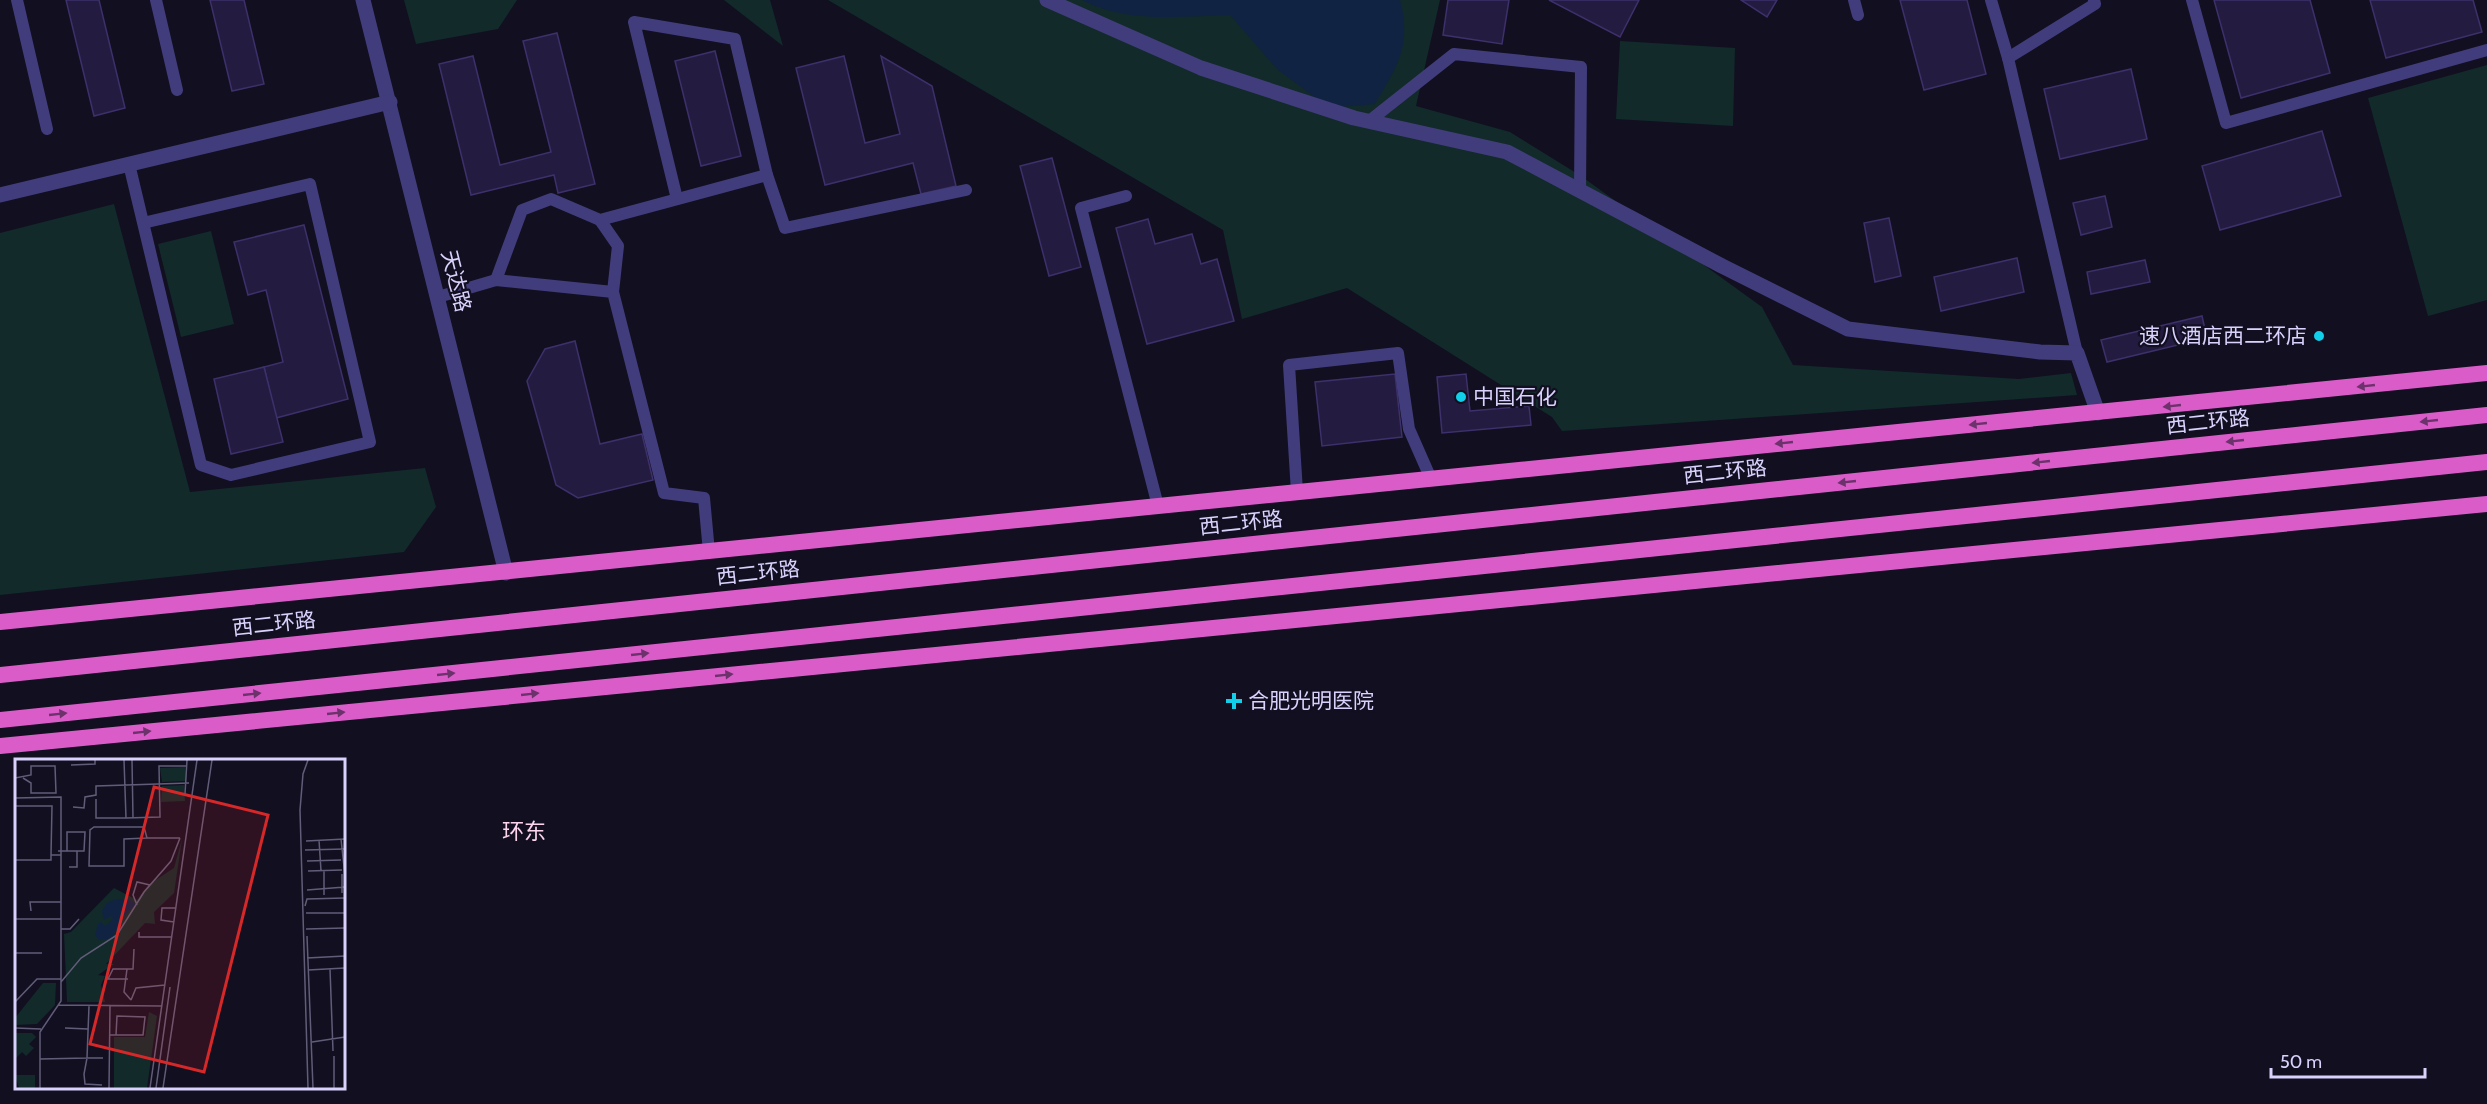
<svg xmlns="http://www.w3.org/2000/svg" width="2487" height="1104" font-family="Cabin,'Noto Sans SC',sans-serif">
	<style>
		.green { fill: #122a2a }
		.water { fill: #112343 }
		.building { fill: #241c40; stroke: #3d306b; stroke-width: 1.5 }
		.lines { fill: none; stroke-linecap: round; stroke-linejoin: round }
		.service { stroke: #413d7c; stroke-width: 12 }
		.minor { stroke: #413d7c; stroke-width: 15 }
		.trunk { stroke: #da5cc8; stroke-width: 16 }
		.oneway { fill: #6c326c }
		.poi-dot { fill: #11cee9; stroke: #120f21; stroke-width: 2 }
		.labels { text-anchor: middle; stroke-width: 4.5; stroke-linejoin: round; paint-order: stroke }
		.street-label { font-size: 21px; fill: #d8d2fc; stroke: #120f21 }
		.poi-label { font-size: 21px; fill: #d8d2fc; stroke: #120f21; text-anchor: start }
		.neighbourhood-label { font-size: 22px; fill: #fcd4ec; stroke: #120f21 }
		.inset-road { fill: none; stroke: #615d79; stroke-width: 1.5 }
		.view { fill: #d62828; fill-opacity: 0.15; stroke: #d62828; stroke-width: 3 }
		.inset-edge { fill: none; stroke: #d8d2fc; stroke-width: 3 }
	</style>
	<rect width="100%" height="100%" fill="#120f21"/>
	<g class="green">
		<polygon points="404,0 517,0 498,29 416,44"/>
		<polygon points="724,0 770,0 783,46"/>
		<polygon points="828,0 1440,0 1416,106 1510,132 1581,176 1762,307 1793,365 2019,379 2071,373 2077,395 1562,431 1552,417 1347,288 1242,319 1223,230"/>
		<polygon points="1620,41 1735,48 1733,126 1616,119"/>
		<polygon points="2487,65 2487,300 2428,316 2368,98"/>
		<polygon points="114,204 190,492 425,468 436,507 404,552 0,595 0,233"/>
		<polygon points="211,231 234,324 181,337 158,244"/>
	</g>
	<path class="water" d="M1082,0H1400C1412,46 1397,66 1375,104L1329,108L1277,69L1230,15C1181,16 1127,24 1082,0Z"/>
	<g class="building">
		<polygon points="66,0 99,0 125,108 94,116"/>
		<polygon points="210,0 244,0 264,84 232,91"/>
		<polygon points="1448,0 1509,0 1502,44 1443,35"/>
		<polygon points="1549,0 1639,0 1620,37"/>
		<polygon points="1741,0 1777,0 1767,17"/>
		<polygon points="1900,0 1967,0 1986,74 1924,90"/>
		<polygon points="2214,0 2310,0 2330,73 2241,98"/>
		<polygon points="2370,0 2473,0 2482,32 2386,58"/>
		<polygon points="557,33 595,184 558,193 554,175 471,195 439,64 473,56 500,165 551,152 523,41"/>
		<polygon points="715,51 741,156 701,166 675,61"/>
		<polygon points="844,56 865,143 900,134 881,56 932,86 956,186 921,194 913,163 825,185 796,68"/>
		<polygon points="2131,69 2147,139 2060,159 2044,89"/>
		<polygon points="2322,131 2341,196 2220,230 2202,166"/>
		<polygon points="1052,158 1081,267 1049,276 1020,166"/>
		<polygon points="2105,196 2112,227 2081,235 2073,203"/>
		<polygon points="1889,218 1901,276 1875,282 1864,223"/>
		<polygon points="1148,219 1155,244 1192,234 1201,264 1217,259 1234,321 1147,344 1116,228"/>
		<polygon points="304,225 348,399 276,418 264,367 283,362 266,290 248,295 234,242"/>
		<polygon points="2017,258 2024,292 1941,311 1934,277"/>
		<polygon points="2145,260 2150,282 2091,294 2087,272"/>
		<polygon points="2202,316 2207,338 2107,362 2101,340"/>
		<polygon points="575,341 600,444 642,434 653,480 578,498 556,485 527,381 545,349"/>
		<polygon points="264,367 283,442 231,454 214,379"/>
		<polygon points="1395,374 1402,437 1322,446 1315,382"/>
		<polygon points="1466,374 1470,411 1529,406 1531,425 1442,433 1437,377"/>
	</g>
	<g class="lines">
		<g class="service">
			<polyline points="17,0 47,129"/>
			<polyline points="156,0 177,90"/>
			<polyline points="1854,0 1858,15"/>
			<polyline points="1991,0 2008,58 2077,353"/>
			<polyline points="2192,0 2226,123 2487,50"/>
			<polyline points="2008,58 2095,4 2094,0"/>
			<polyline points="1368,122 1454,54 1581,67 1580,191"/>
			<polyline points="129,164 201,465 231,475 370,442 310,184 143,223"/>
			<polyline points="1126,196 1081,208 1158,506"/>
			<polyline points="677,199 634,22 735,39 767,175"/>
			<polyline points="600,220 618,246 613,292"/>
			<polyline points="496,280 522,210 551,199 600,220 767,175 785,228 966,190"/>
			<polyline points="438,297 496,280 613,292 664,493 704,498 709,552"/>
			<polyline points="1297,492 1289,365 1398,353 1409,429 1431,479"/>
		</g>
		<g class="minor">
			<polyline points="363,0 506,573"/>
			<polyline points="1047,0 1201,68 1354,118 1507,152 1722,266 1848,329 2040,352 2077,353 2098,413"/>
			<polyline points="0,195 390,102"/>
		</g>
		<g class="trunk">
			<polyline points="0,622 2487,373"/>
			<polyline points="0,675 2487,415"/>
			<polyline points="0,720 2487,462"/>
			<polyline points="0,746 2487,504"/>
		</g>
	</g>
	<defs><path id="oneway-solid" d="M-6-.8H1V-3.2L6.5 0L1 3.2V.8H-6Z" transform="scale(1.5)"/></defs>
	<g class="oneway">
		<use href="#oneway-solid" transform="translate(2366 386) rotate(174)"/>
		<use href="#oneway-solid" transform="translate(2172 406) rotate(174)"/>
		<use href="#oneway-solid" transform="translate(2429 421) rotate(174)"/>
		<use href="#oneway-solid" transform="translate(1978 424) rotate(174)"/>
		<use href="#oneway-solid" transform="translate(2235 441) rotate(174)"/>
		<use href="#oneway-solid" transform="translate(1784 443) rotate(174)"/>
		<use href="#oneway-solid" transform="translate(2041 462) rotate(174)"/>
		<use href="#oneway-solid" transform="translate(1847 482) rotate(174)"/>
		<use href="#oneway-solid" transform="translate(640 654) rotate(-6)"/>
		<use href="#oneway-solid" transform="translate(446 674) rotate(-6)"/>
		<use href="#oneway-solid" transform="translate(724 675) rotate(-6)"/>
		<use href="#oneway-solid" transform="translate(252 694) rotate(-6)"/>
		<use href="#oneway-solid" transform="translate(530 694) rotate(-6)"/>
		<use href="#oneway-solid" transform="translate(336 713) rotate(-6)"/>
		<use href="#oneway-solid" transform="translate(58 714) rotate(-6)"/>
		<use href="#oneway-solid" transform="translate(142 732) rotate(-6)"/>
	</g>
	<g class="poi-dot">
		<circle cx="2319" cy="336" r="6"/>
		<circle cx="1461" cy="397" r="6"/>
		<path d="M1231 692h6v6h6v6h-6v6h-6v-6h-6v-6h6z"/>
	</g>
	<g class="labels">
		<g class="street-label">
			<text transform="translate(456 281) rotate(76)" y="7">天达路</text>
			<text transform="translate(2208 422) rotate(-6)" y="7">西二环路</text>
			<text transform="translate(1725 472) rotate(-6)" y="7">西二环路</text>
			<text transform="translate(1241 523) rotate(-6)" y="7">西二环路</text>
			<text transform="translate(758 573) rotate(-6)" y="7">西二环路</text>
			<text transform="translate(274 624) rotate(-6)" y="7">西二环路</text>
		</g>
		<g class="poi-label">
			<text x="2307" y="343" text-anchor="end">速八酒店西二环店</text>
			<text x="1473" y="404">中国石化</text>
			<text x="1248" y="708">合肥光明医院</text>
		</g>
		<g class="neighbourhood-label">
			<text x="524" y="839">环东</text>
		</g>
	</g>
	<g transform="translate(15 759)">
		<rect width="330" height="330" fill="#120f21"/>
		<path d="M170,8L171,22L147,23L145,9ZM169,26L170,42L146,43L147,27ZM167,80L159,134L139,153L140,165L130,164L91,205H99L83,216L90,217L86,226L90,243H52L49,175L56,173L99,129L122,141L133,126L159,109ZM28,224H41L40,246L22,265L0,266V259ZM134,253L142,257L132,329H99V278H130ZM0,274H17L21,278L14,285L19,289L11,297L7,293L0,300ZM0,316H20V329H4Z" fill="#122a2a"/>
		<path d="M101,140H113L121,145L108,158L97,179L84,181L80,176L83,165L86,163L90,167L98,160L95,157L89,161L87,152L92,144Z" fill="#112343"/>
		<path class="inset-road" d="M117,1L118,59M56,6L80,5V1M0,19L16,16V7H40L41,34H16V24L8,19M170,35L172,1M0,39L46,38V242L25,273V329M81,40V59H111L109,1M0,47H37L36,96M58,48L69,49L70,38L81,36V27L174,24M111,59L145,58L144,7H172M132,79L109,80V107H74L75,71L79,68H129L132,79H165M326,80L330,117M304,81L306,112M291,82L330,80M290,91L330,90M43,92H69L70,73H52V92M0,101H36V96H46M292,102L326,101M54,108H62V92M293,112L327,111M309,112V136M327,115V134M292,131L330,128M122,146L118,136L122,123L135,126M290,147L292,140L330,139M16,152L15,143H46M291,154H330M0,160H46M159,163L146,161L147,149H161M46,170H55L64,160M291,170L330,169M124,173V178H157M292,177L298,329M0,194H27M292,199L330,197M112,210H98L93,220H113M315,210L318,292M293,211L330,209M46,223L66,199L102,176L129,133L156,102L165,79M116,241L109,233L112,210H118L119,190M116,241L121,229L150,226M0,243L22,220H46M43,246L147,247M0,269L26,270M50,269L73,270M95,276H128L130,258L102,257L101,276M297,283L330,278M319,297V329M25,300L72,299L74,247M87,326L70,325L69,315L72,299H88M94,329L95,247M135,329L182,1M141,329L155,228M148,329L197,1M293,329L285,51L288,15L293,1"/>
		<path class="view" d="M139,28L253,56L189,313L75,285Z"/>
		<rect width="330" height="330" class="inset-edge"/>
	</g>
	<path d="M2271 1068v9h154v-9" fill="none" stroke="#d8d2fc" stroke-width="3"/>
	<text x="2280" y="1068" font-size="18" fill="#d8d2fc" stroke="#120f21" stroke-width="4.5" paint-order="stroke">50 m</text>
</svg>
